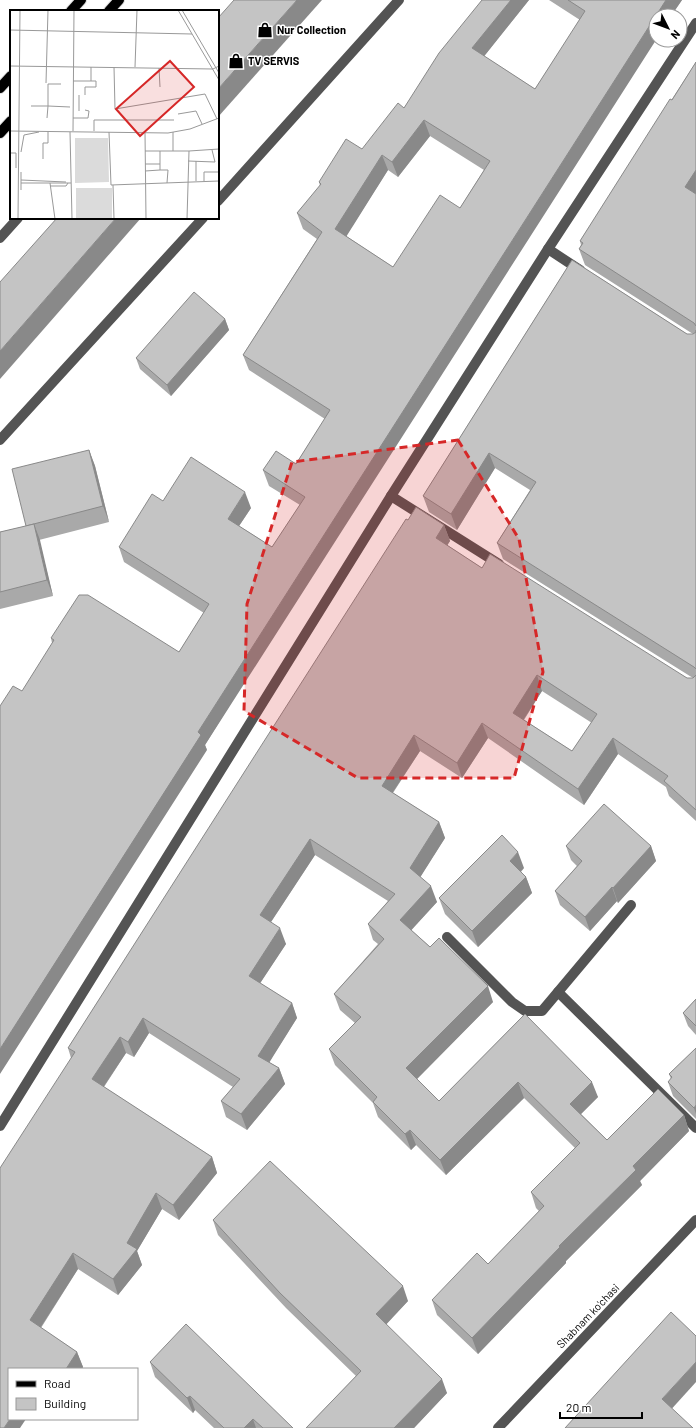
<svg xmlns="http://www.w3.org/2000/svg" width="696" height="1428" font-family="Barlow,sans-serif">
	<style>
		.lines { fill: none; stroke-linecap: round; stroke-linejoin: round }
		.major-casing { stroke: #dbdbdb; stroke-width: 12 }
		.minor { stroke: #545454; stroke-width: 10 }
		.major { stroke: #000; stroke-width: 10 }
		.wall { fill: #a9a9a9; fill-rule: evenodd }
		.shaded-wall { fill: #898989 }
		.building { fill: #c4c4c4; stroke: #898989; fill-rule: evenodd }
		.marked { fill: #d62828; fill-opacity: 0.2; stroke: #d62828; stroke-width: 3; stroke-dasharray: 8 5; stroke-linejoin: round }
		.labels { text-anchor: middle; stroke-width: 3; stroke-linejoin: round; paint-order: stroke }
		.poi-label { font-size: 11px; font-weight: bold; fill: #000; stroke: #fff; text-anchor: start }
		.street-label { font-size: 11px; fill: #000; stroke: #fff }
		.inset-road { fill: none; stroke: #999; stroke-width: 1 }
		.view { fill: #d62828; fill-opacity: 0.15; stroke: #d62828; stroke-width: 2 }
		.inset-edge { fill: none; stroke: #000; stroke-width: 2 }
	</style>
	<rect width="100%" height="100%" fill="#fff"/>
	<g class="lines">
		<defs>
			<g id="major">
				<polyline points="71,11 81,0"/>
				<polyline points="109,11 119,0"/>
				<polyline points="0,88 11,76"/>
				<polyline points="0,133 11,121"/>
			</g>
		</defs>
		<use href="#major" class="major-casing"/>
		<g class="minor">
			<polyline points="218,201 399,0"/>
			<polyline points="0,238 18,218"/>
			<polyline points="548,249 580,270"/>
			<polyline points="0,440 203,218"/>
			<polyline points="391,496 499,564"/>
			<polyline points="447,937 512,1002 525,1011 542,1011 558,992 696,1128"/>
			<polyline points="558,992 631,905"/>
			<polyline points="0,1126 391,496 548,249 696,23"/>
			<polyline points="498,1428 696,1220"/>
		</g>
		<use href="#major" class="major"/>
	</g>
	<g class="wall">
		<path d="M482,0H529L484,56L535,89L580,20L549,0H682L671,16H656L205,745L207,750L52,643L51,638L179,652L204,613L124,562L119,547L163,501L251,508L239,526L272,547L300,505L269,486L263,470L296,464L325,419L249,370L243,355L317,239L303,229L297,213L320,186L319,182L362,149L404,108ZM430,136L484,170L460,208L393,267L346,236L388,170L398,177Z"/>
		<path d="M696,62V821L669,796L666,787L618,754L584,805L488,738L462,778L420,751L393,793L439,822L445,838L420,877L437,902L411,930L493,1002L417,1079L439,1101L525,1014L598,1097L581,1114L607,1140L684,1115L689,1131L640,1181L642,1185L566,1261V1263L478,1354L437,1315L432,1300L488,1264L539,1211L536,1208L531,1192L575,1148L524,1098L446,1175L416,1145L411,1150L378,1117L373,1103L335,1065L329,1049L355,1023L340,1010L334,994L378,944L373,940L368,924L388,901L315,855L271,922L286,944L260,983L292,1003L297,1018L269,1062L279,1068L285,1084L247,1130L226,1117L221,1101L233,1087L149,1033L134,1057L126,1053L104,1087L212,1157L217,1173L179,1220L162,1209L137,1251L142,1265L118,1295L78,1269L41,1328L77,1352L83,1367L82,1369H9L71,1058L68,1048L408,520L444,525L450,541L447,545L482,568L687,678H693L503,559L497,543L530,490L495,468L457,530L429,512L423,496L572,260L687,334H693L585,265L579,249L581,245L580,241ZM542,691L592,723L572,751L524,720Z"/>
		<polygon points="225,319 229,330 171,396 140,369 136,358"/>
		<polygon points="89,450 95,466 109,522 39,540 53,596 0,609 0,532 26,526"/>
		<polygon points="566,846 651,846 656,861 618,903 617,901 590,931 560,905 555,891 577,866 571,860"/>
		<polygon points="524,868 521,872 526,877 532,893 478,947 445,914 439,898"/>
		<polygon points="696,999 696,1035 688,1026 683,1013"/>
		<polygon points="696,1048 696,1119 673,1096 668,1082 671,1079 669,1074"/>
		<polygon points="213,1220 408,1301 386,1324 447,1393 414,1428 306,1428 356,1376 286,1308 218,1235"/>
		<polygon points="150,1362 293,1428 214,1428 195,1410 193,1413 155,1377"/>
	</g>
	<g class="shaded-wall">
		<polygon points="297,0 322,0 218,117 218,89"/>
		<polygon points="511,0 529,0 478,64 472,48"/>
		<polygon points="666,0 682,0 671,16 656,16 656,40 205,745 207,750 0,1074 0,1049 198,732"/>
		<polygon points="424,120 430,136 398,177 392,162"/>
		<polygon points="382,155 388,170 341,245 335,229"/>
		<polygon points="696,170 696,194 685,187"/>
		<polygon points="116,218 141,218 0,379 0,351"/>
		<polygon points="225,319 229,330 171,396 167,385"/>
		<polygon points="89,450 95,466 109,522 103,506"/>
		<polygon points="489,453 495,468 457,530 451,514"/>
		<polygon points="245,492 251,508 233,535 228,519"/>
		<polygon points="34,524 40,540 53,596 47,580"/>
		<polygon points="444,525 450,541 442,554 436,538"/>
		<polygon points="537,675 542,691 518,728 513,713"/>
		<polygon points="482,723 488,738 462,778 457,763"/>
		<polygon points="414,735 420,751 387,801 382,786"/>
		<polygon points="613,738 618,754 584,805 578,789"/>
		<polygon points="439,822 445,838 416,884 410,868"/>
		<polygon points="310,839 315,855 265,931 260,915"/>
		<polygon points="651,846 656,861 618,903 613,888"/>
		<polygon points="518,852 524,868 515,877 510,861"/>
		<polygon points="526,877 532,893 478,947 472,931"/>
		<polygon points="431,886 437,902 406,936 400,920"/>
		<polygon points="612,887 617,901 590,931 585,917"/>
		<polygon points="280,928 286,944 255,991 249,976"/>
		<polygon points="488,986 493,1002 412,1084 406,1068"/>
		<polygon points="292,1003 297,1018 264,1071 258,1056"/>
		<polygon points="143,1018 149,1033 134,1057 128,1042"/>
		<polygon points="120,1037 126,1053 98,1095 92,1079"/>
		<polygon points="279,1068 285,1084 247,1130 241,1114"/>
		<polygon points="518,1082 524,1098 446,1175 440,1160"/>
		<polygon points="592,1082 598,1097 576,1119 570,1104"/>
		<polygon points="696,1105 696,1114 694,1108"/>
		<polygon points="684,1115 689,1131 640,1181 642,1185 566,1261 566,1263 478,1354 472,1338 559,1246 633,1166"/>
		<polygon points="410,1130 416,1145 411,1150 405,1134"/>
		<polygon points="212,1157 217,1173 179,1220 173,1205"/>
		<polygon points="156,1193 162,1209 137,1251 142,1265 118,1295 113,1279 127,1243"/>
		<polygon points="73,1253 78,1269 35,1336 30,1320"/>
		<polygon points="403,1286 408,1301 382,1329 376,1314"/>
		<polygon points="77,1352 83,1367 82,1369 66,1369"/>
		<polygon points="696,1362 696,1382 667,1414 662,1399"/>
		<polygon points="442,1379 447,1393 414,1428 394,1428"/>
		<polygon points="190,1396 195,1410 193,1413 187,1398"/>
		<polygon points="10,1419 26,1419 20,1428 4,1428"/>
		<polygon points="253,1419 256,1428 244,1428"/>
	</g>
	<g class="building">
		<polygon points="234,0 297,0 218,89 218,18"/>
		<path d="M482,0H511L472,48L535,89L585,11L568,0H666L198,732L201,735L0,1049V706L13,686L22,691L54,640L51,638L79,595H88L179,652L209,604L119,547L152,494L163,501L191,457L245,492L228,519L272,547L305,497L263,470L276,451L296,464L330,410L243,355L322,232L297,213L321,184L319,182L346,139L362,149L398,103L404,108L439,53ZM424,120L490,161L460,208L440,195L393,267L335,229L382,155L392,162Z"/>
		<polygon points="696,62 696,170 685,187 696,194 696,326 694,323 579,249 583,243 580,241 670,99 672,100"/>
		<polygon points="57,218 116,218 0,351 0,282"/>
		<polygon points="572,260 687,334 693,334 696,332 696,330 696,669 694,667 497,543 536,482 489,453 451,514 423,496"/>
		<polygon points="194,292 225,319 167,385 136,358"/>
		<polygon points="89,450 103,506 26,526 12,469"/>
		<path d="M416,507L444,525L436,538L482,568L490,554L687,678H693L696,675V810L664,781L668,776L613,738L578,789L482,723L457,763L414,735L382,786L439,822L410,868L431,886L400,920L430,947L439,938L488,986L406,1068L439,1101L525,1014L592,1082L570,1104L607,1140L658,1089L684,1115L633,1166L636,1170L559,1246L560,1247L472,1338L432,1300L477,1253L488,1264L544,1206L531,1192L580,1143L518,1082L440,1160L410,1130L405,1134L373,1102L377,1097L329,1049L361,1017L334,994L384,939L368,924L395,894L310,839L260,915L280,928L249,976L292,1003L258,1056L279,1068L241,1114L221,1101L240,1079L143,1018L128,1042L120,1037L92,1079L212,1157L173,1205L156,1193L127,1243L137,1249L113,1279L73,1253L30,1320L77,1352L66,1369H9V1419H10L4,1428H0V1168L75,1052L68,1048L406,519L408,520ZM537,675L597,714L572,751L513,713Z"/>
		<polygon points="34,524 47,580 0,592 0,532"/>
		<polygon points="604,804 651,846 613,888 612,887 585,917 555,891 582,861 566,846"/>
		<polygon points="502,835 518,852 510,861 526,877 472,931 439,898"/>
		<polygon points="696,999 696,1026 683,1013"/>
		<polygon points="696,1048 696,1105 694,1108 668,1082 672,1077 669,1074"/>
		<polygon points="270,1161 403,1286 376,1314 442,1379 394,1428 306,1428 361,1371 280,1293 213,1220"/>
		<polygon points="671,1312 696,1336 696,1362 662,1399 693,1428 565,1428"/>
		<polygon points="186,1324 293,1428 263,1428 253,1419 244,1428 224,1428 190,1396 187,1398 150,1362"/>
	</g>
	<path class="marked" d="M458,440L519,539L543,672L514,778H358L244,711L247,604L292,462Z"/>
	<defs>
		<symbol id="shop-bare" viewBox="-9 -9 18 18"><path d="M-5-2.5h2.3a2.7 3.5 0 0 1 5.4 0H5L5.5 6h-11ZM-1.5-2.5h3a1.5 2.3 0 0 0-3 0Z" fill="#000" stroke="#fff" stroke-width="2.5" paint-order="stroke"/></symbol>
	</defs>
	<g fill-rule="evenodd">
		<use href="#shop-bare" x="254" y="19" width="22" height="22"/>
		<use href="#shop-bare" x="225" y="50" width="22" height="22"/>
	</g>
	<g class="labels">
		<g class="poi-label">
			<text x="277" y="34">Nur Collection</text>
			<text x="248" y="65">TV SERVIS</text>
		</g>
		<g class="street-label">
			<text transform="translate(588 1316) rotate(-46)" y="4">Shabnam ko'chasi</text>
		</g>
	</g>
	<g transform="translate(10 10)">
		<rect width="209" height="209" fill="#fff"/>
		<path d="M65,128H98L99,172L65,173ZM66,178H102V209H66Z" fill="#dbdbdb"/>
		<path class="inset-road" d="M168,0L209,70M172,0L209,63M0,20L182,24M0,56L203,59L209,56M104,57L105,99L195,84L207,109M125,57L127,0M149,58L150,77M63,71H81V57M36,73L38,0M69,85V101M75,85V77H86V71H81M21,96H38V74H51M168,104L186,101L192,114M37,108L38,96L60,97M63,108H78L79,101L75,100M0,121L158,123L180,119L209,108M63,121L64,0M84,121V110H164M60,122L62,209M99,122L101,175L209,171M135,123L136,209M135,141H179M163,141V122M11,142L14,125L29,122M0,143H6V158M33,149V133H38V122M178,151L205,152L202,140M186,151V171M135,154H150M150,160H158L157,173M135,161L150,160V141M11,170L56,172M194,171V162H209M11,173H61M40,173L45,209M103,175L104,209M40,176H56L58,173M11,180V162M8,209L10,0M177,209L179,141L209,139"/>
		<path class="view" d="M160,51L184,77L130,126L106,99Z"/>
		<rect width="209" height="209" class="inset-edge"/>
	</g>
	<rect x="8" y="1368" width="130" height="52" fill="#ffffff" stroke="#999999"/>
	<rect x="16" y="1381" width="20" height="6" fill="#000000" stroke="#999999"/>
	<text x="44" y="1388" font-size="12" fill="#000000">Road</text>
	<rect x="16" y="1398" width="20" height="12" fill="#c4c4c4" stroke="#999999"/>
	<text x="44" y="1408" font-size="12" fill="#000000">Building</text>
	<g transform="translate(668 28) rotate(132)"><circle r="19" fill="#ffffff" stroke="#999999"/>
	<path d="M0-3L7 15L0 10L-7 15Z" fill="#000000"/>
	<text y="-6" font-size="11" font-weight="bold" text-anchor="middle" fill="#000000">N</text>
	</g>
	<path d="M560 1412v6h82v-6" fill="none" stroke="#000000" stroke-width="2"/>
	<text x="566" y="1412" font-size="12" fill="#000000" stroke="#ffffff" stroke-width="3" paint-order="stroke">20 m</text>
</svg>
